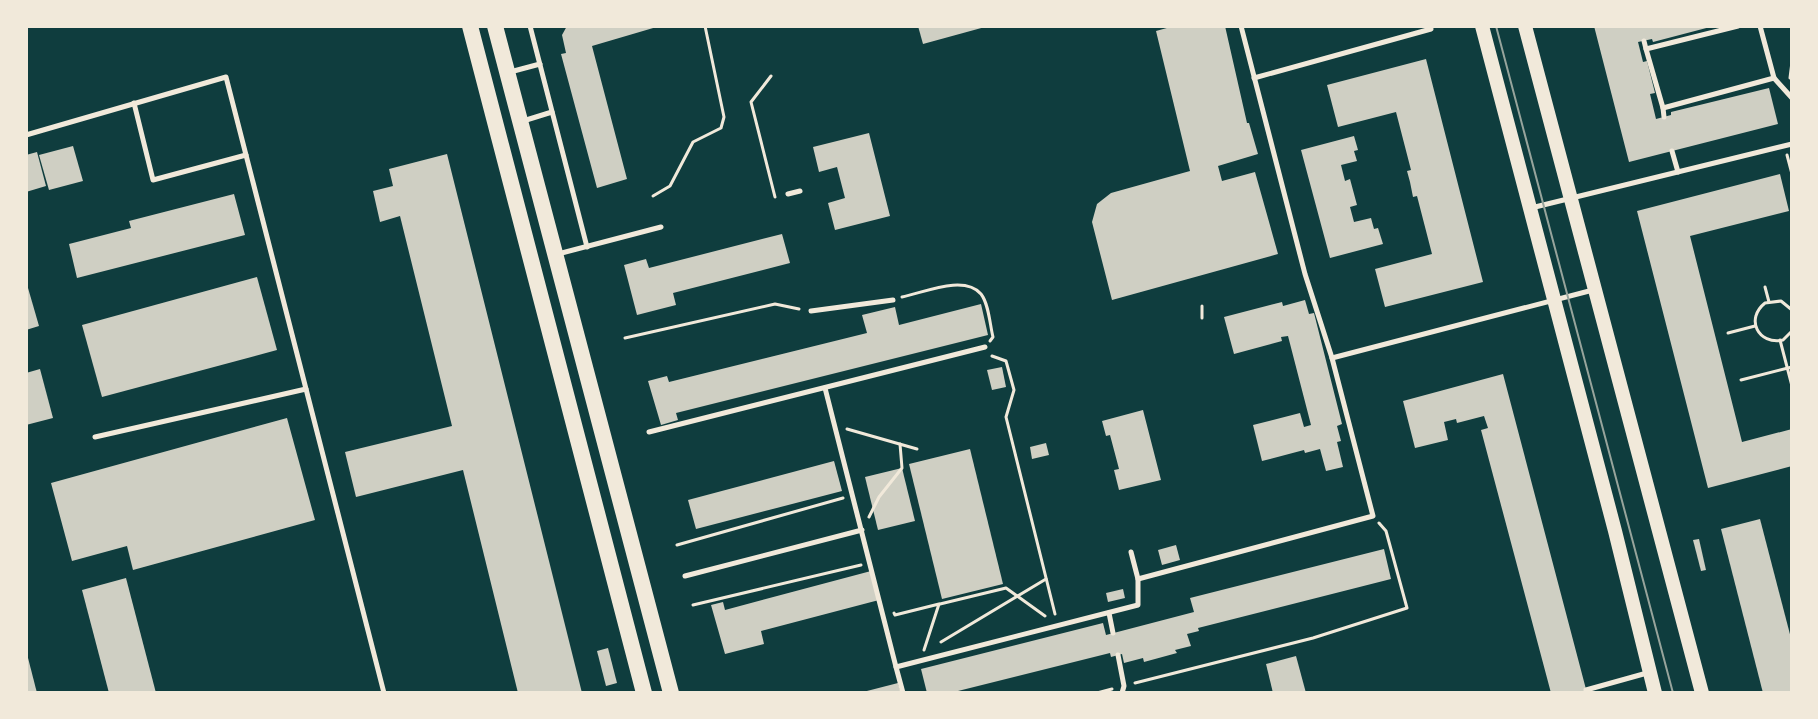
<svg xmlns="http://www.w3.org/2000/svg" width="1818" height="719" font-family="'Sofia Sans Condensed',sans-serif">
	<style>
		.building { fill: #cfcfc3 }
		.lines { fill: none; stroke-linecap: round; stroke-linejoin: round }
		.path { stroke: #f1e9da; stroke-width: 3 }
		.service { stroke: #f1e9da; stroke-width: 5 }
		.secondary { stroke: #f1e9da; stroke-width: 14 }
		.primary { stroke: #f1e9da; stroke-width: 16 }
		.tram { stroke: #97a49c; stroke-width: 2 }
	</style>
	<rect width="100%" height="100%" fill="#0f3d3e"/>
	<g class="building">
		<polygon points="567,26 660,26 592,46 627,179 597,188 561,54 566,53 562,35"/>
		<polygon points="918,26 985,26 985,27 923,44"/>
		<polygon points="1174,26 1225,26 1247,123 1249,123 1258,154 1218,166 1222,181 1255,172 1278,254 1112,300 1092,222 1097,204 1111,193 1190,171 1156,31"/>
		<polygon points="1594,26 1714,26 1653,42 1652,39 1638,42 1643,62 1647,61 1655,93 1650,94 1656,119 1671,115 1671,112 1769,88 1778,124 1629,162"/>
		<polygon points="1426,59 1483,282 1385,307 1375,269 1432,254 1417,196 1413,197 1410,182 1407,171 1411,170 1396,112 1338,127 1327,85"/>
		<polygon points="869,133 890,216 835,230 828,203 845,198 837,167 819,172 813,147"/>
		<polygon points="1354,136 1358,150 1354,151 1357,161 1341,165 1345,181 1350,179 1357,205 1350,207 1354,222 1371,218 1374,229 1378,228 1383,244 1330,258 1301,150"/>
		<polygon points="73,146 83,181 49,190 39,155"/>
		<polygon points="37,152 46,186 26,192 26,155"/>
		<polygon points="447,154 549,561 582,693 518,693 463,470 356,497 345,452 452,426 400,216 380,222 373,191 393,186 389,169"/>
		<polygon points="1780,174 1789,211 1690,236 1742,442 1792,429 1792,466 1708,488 1637,211"/>
		<polygon points="234,194 245,235 77,278 69,244 131,228 129,221"/>
		<polygon points="782,234 790,263 673,293 676,305 637,315 624,265 646,259 649,268"/>
		<polygon points="257,277 277,350 102,397 82,325"/>
		<polygon points="26,281 39,326 26,330"/>
		<polygon points="1305,300 1309,314 1314,313 1342,424 1337,426 1341,441 1337,442 1343,467 1326,471 1320,449 1305,453 1304,450 1262,461 1253,425 1300,413 1304,427 1311,425 1288,336 1281,337 1282,341 1234,354 1224,317 1282,302 1283,306"/>
		<polygon points="981,304 988,335 676,413 678,420 661,425 648,381 667,376 669,382 867,333 862,315 895,307 899,325"/>
		<polygon points="1002,367 1006,387 992,390 987,370"/>
		<polygon points="40,369 53,418 26,425 26,373"/>
		<polygon points="1503,374 1587,693 1551,693 1481,430 1488,428 1484,416 1457,423 1456,419 1444,422 1448,440 1415,448 1403,401"/>
		<polygon points="1143,410 1161,480 1119,490 1114,470 1119,469 1110,435 1106,436 1102,421"/>
		<polygon points="287,418 315,520 133,570 127,546 72,561 51,483"/>
		<polygon points="1046,443 1049,455 1032,459 1030,447"/>
		<polygon points="970,449 1003,584 942,599 909,464"/>
		<polygon points="834,461 842,491 696,529 688,500"/>
		<polygon points="902,468 915,521 878,530 865,477"/>
		<polygon points="1760,519 1792,642 1792,693 1763,693 1721,529"/>
		<polygon points="1699,539 1706,570 1701,571 1693,540"/>
		<polygon points="1176,545 1180,560 1162,565 1158,550"/>
		<polygon points="1384,549 1391,579 1198,628 1199,631 1187,634 1191,646 1175,650 1177,653 1144,662 1143,658 1124,663 1122,654 1111,657 1110,653 950,693 927,693 921,669 1103,623 1106,635 1194,612 1190,598"/>
		<polygon points="871,571 879,600 761,631 764,644 725,654 711,605 723,602 725,610"/>
		<polygon points="126,578 156,693 109,693 82,590"/>
		<polygon points="1123,589 1125,598 1108,602 1106,593"/>
		<polygon points="608,648 617,683 606,686 597,651"/>
		<polygon points="26,654 27,654 37,693 26,693"/>
		<polygon points="1296,656 1306,693 1273,693 1266,664"/>
		<polygon points="898,683 901,693 863,693 863,692"/>
	</g>
	<g class="lines">
		<g class="path">
			<polyline points="771,76 751,102 775,197"/>
			<polyline points="1790,78 1792,62"/>
			<polyline points="1787,155 1792,174"/>
			<polyline points="653,196 670,186 693,142 721,128 724,117 705,26"/>
			<polyline points="1765,287 1769,302"/>
			<path d="M902,297C923,293 964,274 981,294C989,304 990,326 993,337L990,341"/>
			<polyline points="1202,306 1202,318"/>
			<path d="M1792,310L1781,301L1765,303C1745,319 1758,345 1783,340L1792,331"/>
			<polyline points="1728,333 1755,326"/>
			<polyline points="625,338 775,304 799,309"/>
			<polyline points="1780,340 1792,386"/>
			<polyline points="992,356 1006,361 1014,390 1006,417 1055,614"/>
			<polyline points="1741,380 1792,367"/>
			<polyline points="847,429 917,449"/>
			<polyline points="869,517 879,497 902,468 900,444"/>
			<polyline points="677,545 843,498"/>
			<polyline points="940,604 1006,588 1045,616"/>
			<polyline points="693,605 861,565"/>
			<polyline points="894,613 895,615 939,604 924,650"/>
			<polyline points="941,642 1046,579"/>
			<polyline points="1135,683 1313,638 1407,608 1386,531 1379,523"/>
			<polyline points="1097,693 1112,689"/>
		</g>
		<g class="service">
			<polyline points="530,26 587,247"/>
			<polyline points="1738,26 1646,49 1663,108 1774,78 1760,26"/>
			<polyline points="1644,41 1646,49"/>
			<polyline points="510,72 540,64"/>
			<polyline points="1254,78 1431,29"/>
			<polyline points="1774,78 1792,98"/>
			<polyline points="134,103 153,180 246,155"/>
			<polyline points="1663,108 1664,117"/>
			<polyline points="523,121 552,112"/>
			<polyline points="26,135 226,77 384,693"/>
			<polyline points="1672,151 1678,172"/>
			<polyline points="788,194 800,191"/>
			<polyline points="1531,208 1792,144"/>
			<polyline points="558,254 661,227"/>
			<polyline points="811,311 893,300"/>
			<polyline points="1332,358 1593,290"/>
			<polyline points="825,388 896,667 1138,605 1138,579 1131,552"/>
			<polyline points="649,432 985,347"/>
			<polyline points="95,437 306,389"/>
			<polyline points="685,576 862,530"/>
			<polyline points="1138,579 1373,516 1332,358 1305,274 1241,26"/>
			<polyline points="1109,613 1113,633"/>
			<polyline points="1118,655 1124,686 1122,693"/>
			<polyline points="896,667 903,693"/>
			<polyline points="1586,690 1647,673"/>
		</g>
		<g class="secondary">
			<polyline points="1482,26 1615,531 1655,693"/>
			<polyline points="1525,26 1702,693"/>
		</g>
		<g class="primary">
			<polyline points="470,26 644,693"/>
			<polyline points="495,26 671,693"/>
		</g>
		<polyline class="tram" points="1496,26 1673,693"/>
	</g>
	<rect width="1818" height="719" fill="none" stroke="#f1e9da" stroke-width="56"/>
</svg>
